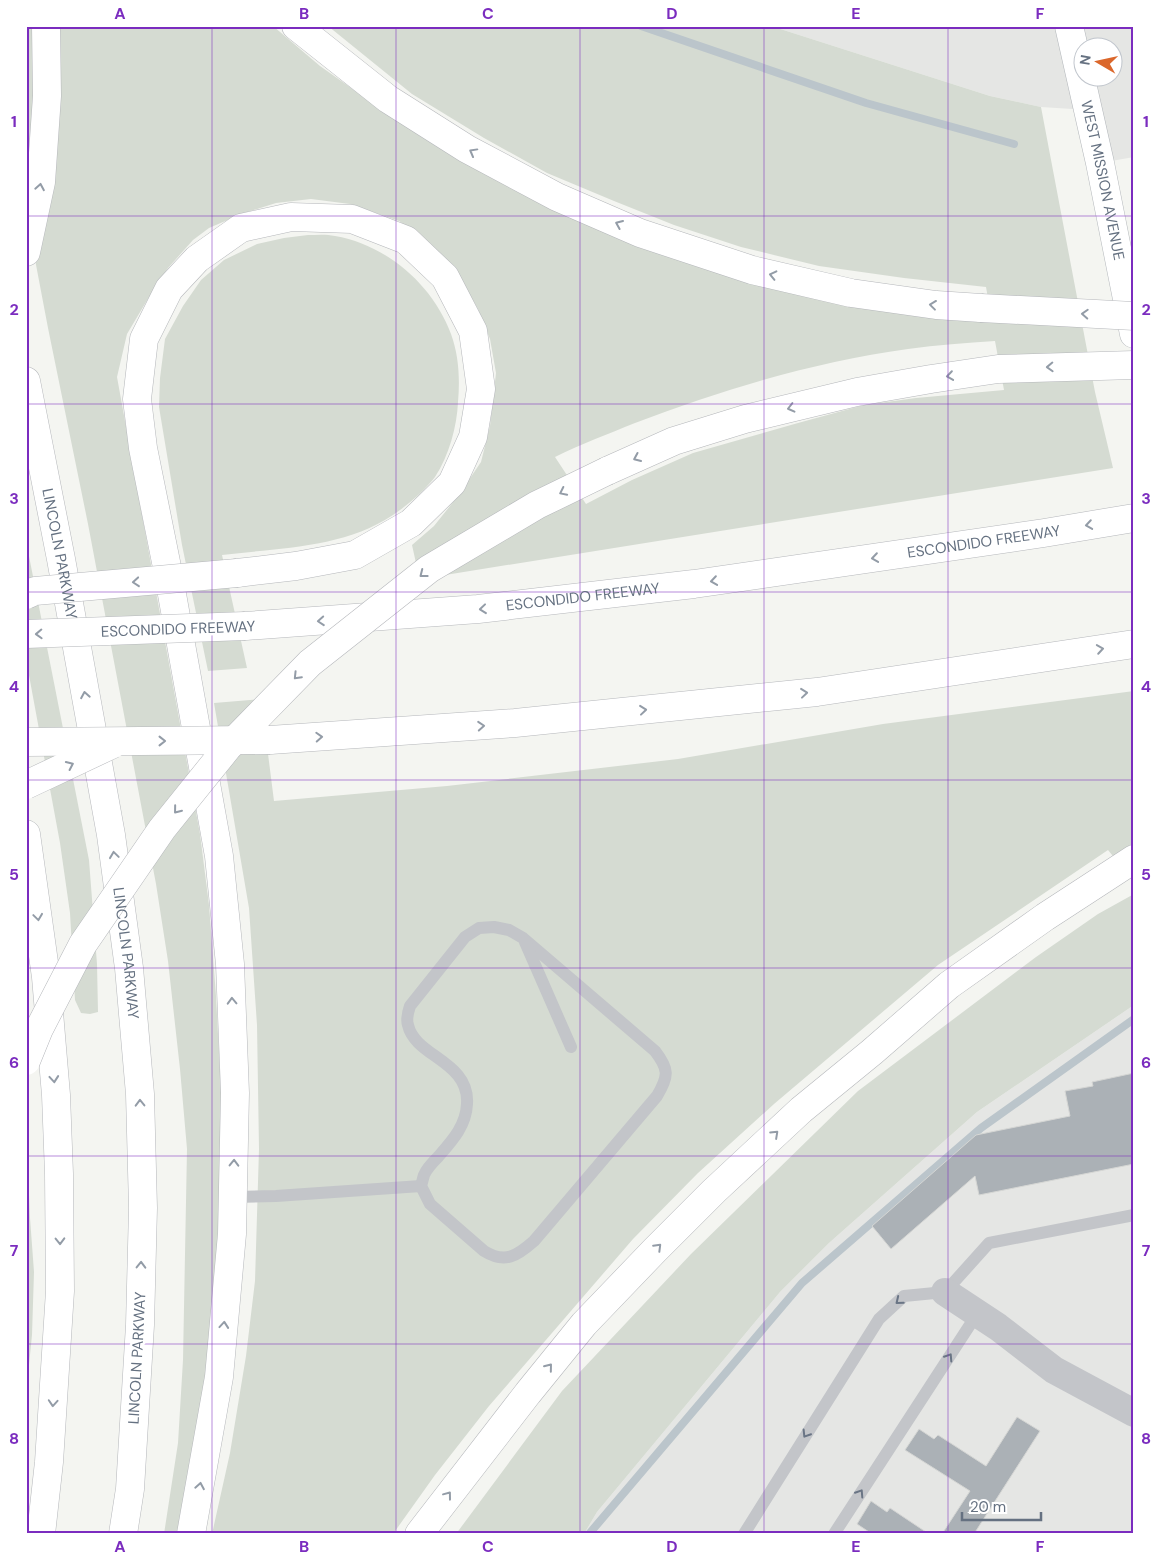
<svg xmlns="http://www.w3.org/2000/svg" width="1160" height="1560" font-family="'DM Sans',sans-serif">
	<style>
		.built { fill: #e5e6e4; fill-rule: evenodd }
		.green { fill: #d5dbd2; fill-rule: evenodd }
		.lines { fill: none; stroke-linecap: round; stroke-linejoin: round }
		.stream { stroke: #bbc5cb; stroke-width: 8 }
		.building { fill: #abb1b6; stroke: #d5d6d4 }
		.primary-casing { stroke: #b3b7bb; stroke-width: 29 }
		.motorway-casing { stroke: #b5b7bb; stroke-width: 29 }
		.service { stroke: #c3c5c9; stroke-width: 12 }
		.tertiary { stroke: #c3c5c9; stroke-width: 28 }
		.primary { stroke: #fff; stroke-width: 28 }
		.motorway { stroke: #fff; stroke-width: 28 }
		.motorway-bridge-casing { stroke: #b5b7bb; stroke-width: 29; stroke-linecap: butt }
		.motorway-bridge { stroke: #fff; stroke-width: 28 }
		.oneway { stroke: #939ca7 }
		.oneway2 { stroke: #6a7585 }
		.grid { fill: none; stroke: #7b2cbf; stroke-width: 1; stroke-opacity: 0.55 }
		.labels { text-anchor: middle; stroke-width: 5; stroke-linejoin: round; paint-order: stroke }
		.street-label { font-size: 15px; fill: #657181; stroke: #fff }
		.neatline { fill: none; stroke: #7b2cbf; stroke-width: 2 }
		.grid-label { font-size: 16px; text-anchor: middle; font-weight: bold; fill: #7b2cbf }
	</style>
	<rect width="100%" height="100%" fill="#f4f5f1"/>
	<g class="built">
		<path d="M771,26H1134V157L1100,163L1088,110L1041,107L990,96ZM1082,48H1112V78H1082Z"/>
		<polygon points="1134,1005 1134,1534 584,1534 597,1512 780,1292 829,1243 977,1112"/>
	</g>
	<g class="green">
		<path d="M26,26H273L320,66L395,119L557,211L992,321L986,287L904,278L819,266L741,247L674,225L614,201L547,173L484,138L412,94L328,26H771L990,96L1041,107L1095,392L1113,468L439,576L416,563L412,545L434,526L458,496L481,462L490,426L496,373L490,339L478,309L457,272L430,243L399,221L350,204L311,199L276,203L244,213L209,228L193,240L168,268L149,297L127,334L117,377L200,834L209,905L216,996L221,1090L220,1190L213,1328L187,1497L178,1534H164L178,1443L183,1360L187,1149L180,1069L168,961L156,884L88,524L48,328L26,212ZM995,341L1004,390L916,398L864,405L798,423L693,453L632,480L586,504L555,457C581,444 608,434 635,423C723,389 815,362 908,349C937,345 966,343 995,341Z"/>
		<path d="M308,235C317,235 326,234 335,236C387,245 433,285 451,334C459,356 460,379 458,402C457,426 449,456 435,477C424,491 408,505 393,515C344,548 279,548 222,555L247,668L208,671L182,545L159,407L160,378L165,339L183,306L201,280L224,260L257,244L284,238Z"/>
		<polygon points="26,541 89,860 97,964 98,1012 90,1014 81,1013 75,1000 70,913 60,843 26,659"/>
		<polygon points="1134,691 1134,882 1108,850 938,965 774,1104 698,1173 633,1239 489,1406 435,1475 393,1534 212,1534 230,1453 246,1356 255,1281 259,1149 257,1025 249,908 214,703 261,699 274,801 447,786 678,759 883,724"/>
		<polygon points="1134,894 1134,1005 977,1112 829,1243 780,1292 597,1512 584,1534 456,1534 562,1391 691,1254 858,1091 1036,957 1098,914"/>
		<polygon points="26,1124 30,1218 34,1272 32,1335 26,1395"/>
	</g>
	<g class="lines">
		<g class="stream">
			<polyline points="641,26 866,103 1014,144"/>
			<polyline points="589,1534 802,1283 981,1128 1134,1019"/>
		</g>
	</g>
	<g class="building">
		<polygon points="1134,1073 1134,1164 979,1195 975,1176 891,1249 872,1226 976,1135 1070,1116 1065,1091 1093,1086 1092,1082"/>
		<polygon points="1017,1417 1040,1431 974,1534 942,1534 970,1491 905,1450 919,1429 934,1439 938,1435 986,1466"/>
		<polygon points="871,1501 887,1512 890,1508 929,1534 872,1534 857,1524"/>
	</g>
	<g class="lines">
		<defs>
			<g id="primary">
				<path id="s1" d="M1069,26L1100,163L1134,334"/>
			</g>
			<g id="motorway">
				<polyline points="296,26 388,99 467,149 557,197 640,233 752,270 851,293 936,305 981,308"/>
				<polyline points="26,252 41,182 47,96 46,26"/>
				<path id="s2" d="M26,381L61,559L111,835L129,968L140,1094L143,1208L140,1325L130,1489L123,1534"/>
				<polyline points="607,471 674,441 745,419 857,392 931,379 998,369 1134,365"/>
				<path id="s3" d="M245,626L478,609L694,584L1044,533L1134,518"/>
				<polyline points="270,740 515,723 817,692 1134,644"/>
				<polyline points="26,834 46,977 56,1095 59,1174 60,1291 49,1462 41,1534"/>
				<polyline points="191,1534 219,1377 232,1234 235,1093 230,964 219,856 168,572 143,448 137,399 144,339 169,289 197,259 241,228 291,217 352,219 406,240 445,277 473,331 481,389 473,437 452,483 411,523 355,555 296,566 237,573"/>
				<polyline points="419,1534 528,1393 584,1324 655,1250 714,1191 801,1110 872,1052 949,985 1045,917 1134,859"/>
			</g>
		</defs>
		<use href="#primary" class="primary-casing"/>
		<use href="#motorway" class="motorway-casing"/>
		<g class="service">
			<path d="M494,927L509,930L523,938L655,1051C669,1069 669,1076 657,1096L534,1241C517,1256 505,1264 484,1251L430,1204L421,1186C422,1183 423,1178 424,1175C427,1168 433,1162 438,1157C452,1141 466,1126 467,1104C470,1061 415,1057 408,1025C406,1019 408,1012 410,1006L465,937L479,928Z"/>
			<polyline points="525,942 571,1047"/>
			<polyline points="233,1197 276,1196 421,1186"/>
			<polyline points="744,1534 879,1319 904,1296 945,1292 989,1243 1134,1215"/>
			<polyline points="834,1534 977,1314"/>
		</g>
		<polyline class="tertiary" points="945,1292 998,1327 1054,1370 1134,1413"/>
		<use href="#primary" class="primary"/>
		<use href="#motorway" class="motorway"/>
		<defs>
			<g id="motorway-bridge">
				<polyline points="981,308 1134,316"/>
				<polyline points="26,595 35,591 237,573"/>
				<polyline points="26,634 245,626"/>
				<polyline points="26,742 270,740"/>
				<polyline points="26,785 113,744"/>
				<polyline points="26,1061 39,1029 83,944 162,829 228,747 310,663 429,569 537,505 607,471"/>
			</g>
		</defs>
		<use href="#motorway-bridge" class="motorway-bridge-casing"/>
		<use href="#motorway-bridge" class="motorway-bridge"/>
	</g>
	<defs><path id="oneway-chevron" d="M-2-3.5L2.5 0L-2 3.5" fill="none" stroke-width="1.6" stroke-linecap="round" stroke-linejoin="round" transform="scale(1.25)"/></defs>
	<g class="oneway">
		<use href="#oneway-chevron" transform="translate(473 152) rotate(-151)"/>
		<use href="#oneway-chevron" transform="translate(40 187) rotate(-80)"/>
		<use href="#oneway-chevron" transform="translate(619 224) rotate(-157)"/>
		<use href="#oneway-chevron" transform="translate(773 275) rotate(-167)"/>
		<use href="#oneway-chevron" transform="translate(933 305) rotate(-173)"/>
		<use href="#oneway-chevron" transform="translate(1085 314) rotate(-177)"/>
		<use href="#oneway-chevron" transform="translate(1050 367) rotate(178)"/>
		<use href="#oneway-chevron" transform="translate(950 376) rotate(172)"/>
		<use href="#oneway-chevron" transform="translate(791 408) rotate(166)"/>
		<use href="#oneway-chevron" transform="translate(637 458) rotate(156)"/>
		<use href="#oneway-chevron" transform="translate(563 492) rotate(154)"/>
		<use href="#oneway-chevron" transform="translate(1089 525) rotate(171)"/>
		<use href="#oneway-chevron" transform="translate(875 558) rotate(172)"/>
		<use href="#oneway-chevron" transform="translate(423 574) rotate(142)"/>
		<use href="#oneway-chevron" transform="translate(714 581) rotate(172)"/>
		<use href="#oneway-chevron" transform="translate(136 582) rotate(175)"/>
		<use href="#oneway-chevron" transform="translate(483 609) rotate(174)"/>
		<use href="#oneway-chevron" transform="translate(321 621) rotate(176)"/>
		<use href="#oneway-chevron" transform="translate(39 634) rotate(178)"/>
		<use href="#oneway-chevron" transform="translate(1100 649) rotate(-9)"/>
		<use href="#oneway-chevron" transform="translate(297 676) rotate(134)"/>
		<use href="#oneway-chevron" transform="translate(804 693) rotate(-6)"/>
		<use href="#oneway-chevron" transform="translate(85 695) rotate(-100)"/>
		<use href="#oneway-chevron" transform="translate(643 710) rotate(-6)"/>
		<use href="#oneway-chevron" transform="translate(481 726) rotate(-4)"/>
		<use href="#oneway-chevron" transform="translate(319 737) rotate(-3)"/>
		<use href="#oneway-chevron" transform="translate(162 741)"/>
		<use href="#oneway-chevron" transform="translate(70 765) rotate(-25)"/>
		<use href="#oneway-chevron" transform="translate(177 810) rotate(129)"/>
		<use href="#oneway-chevron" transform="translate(114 855) rotate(-98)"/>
		<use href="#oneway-chevron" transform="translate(38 917) rotate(82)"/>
		<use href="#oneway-chevron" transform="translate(232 1001) rotate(-92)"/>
		<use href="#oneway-chevron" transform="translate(54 1079) rotate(85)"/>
		<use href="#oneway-chevron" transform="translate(140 1103) rotate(-91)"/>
		<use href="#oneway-chevron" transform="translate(775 1134) rotate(-43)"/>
		<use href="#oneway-chevron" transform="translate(234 1163) rotate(-89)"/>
		<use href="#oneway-chevron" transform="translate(60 1241) rotate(89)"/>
		<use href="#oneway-chevron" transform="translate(658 1247) rotate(-45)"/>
		<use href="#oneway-chevron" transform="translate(141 1265) rotate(-89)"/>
		<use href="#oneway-chevron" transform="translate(224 1325) rotate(-85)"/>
		<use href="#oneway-chevron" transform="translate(549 1367) rotate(-51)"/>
		<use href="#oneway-chevron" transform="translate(53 1403) rotate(94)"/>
		<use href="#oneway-chevron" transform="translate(200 1486) rotate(-80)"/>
		<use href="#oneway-chevron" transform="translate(448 1495) rotate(-53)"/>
	</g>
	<g class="oneway2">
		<use href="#oneway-chevron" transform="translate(899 1301) rotate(141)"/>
		<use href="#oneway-chevron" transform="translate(949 1357) rotate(-57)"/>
		<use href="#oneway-chevron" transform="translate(806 1434) rotate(122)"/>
		<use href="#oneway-chevron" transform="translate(860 1493) rotate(-57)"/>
	</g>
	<path class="grid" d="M212,26V1534M396,26V1534M580,26V1534M764,26V1534M948,26V1534M26,216H1134M26,404H1134M26,592H1134M26,780H1134M26,968H1134M26,1156H1134M26,1344H1134"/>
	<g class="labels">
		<g class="street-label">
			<text dy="5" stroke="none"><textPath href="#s1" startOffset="158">WEST MISSION AVENUE</textPath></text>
			<text dy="5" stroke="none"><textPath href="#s3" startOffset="744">ESCONDIDO FREEWAY</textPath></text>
			<text dy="5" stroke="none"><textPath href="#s2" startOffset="176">LINCOLN PARKWAY</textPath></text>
			<text dy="5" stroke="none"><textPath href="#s3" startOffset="339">ESCONDIDO FREEWAY</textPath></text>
			<text transform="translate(178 629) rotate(-2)" y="5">ESCONDIDO FREEWAY</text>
			<text dy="5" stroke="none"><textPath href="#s2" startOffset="581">LINCOLN PARKWAY</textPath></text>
			<text transform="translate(137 1358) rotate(-87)" y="5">LINCOLN PARKWAY</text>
		</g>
	</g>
	<rect width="1160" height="1560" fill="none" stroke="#ffffff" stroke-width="55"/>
	<g transform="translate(1098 62) rotate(279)"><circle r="24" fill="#ffffff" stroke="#c1c6cd"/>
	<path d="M0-4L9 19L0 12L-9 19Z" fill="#db672b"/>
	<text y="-8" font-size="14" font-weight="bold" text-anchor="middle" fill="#657181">N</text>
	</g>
	<path d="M962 1512v8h79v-8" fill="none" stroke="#657181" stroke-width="2.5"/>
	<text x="970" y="1512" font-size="15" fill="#657181" stroke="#ffffff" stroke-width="4" paint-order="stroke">20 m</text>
	<rect x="28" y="28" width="1104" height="1504" class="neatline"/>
	<g class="grid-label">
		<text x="120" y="19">A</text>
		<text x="304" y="19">B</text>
		<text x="488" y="19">C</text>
		<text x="672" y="19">D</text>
		<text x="856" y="19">E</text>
		<text x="1040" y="19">F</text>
		<text x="14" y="127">1</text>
		<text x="1146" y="127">1</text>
		<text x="14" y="315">2</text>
		<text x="1146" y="315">2</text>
		<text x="14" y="504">3</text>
		<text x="1146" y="504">3</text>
		<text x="14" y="692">4</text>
		<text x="1146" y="692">4</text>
		<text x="14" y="880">5</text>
		<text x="1146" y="880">5</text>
		<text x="14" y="1068">6</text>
		<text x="1146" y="1068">6</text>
		<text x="14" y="1256">7</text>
		<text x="1146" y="1256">7</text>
		<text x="14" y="1444">8</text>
		<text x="1146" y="1444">8</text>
		<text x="120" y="1552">A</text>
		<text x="304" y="1552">B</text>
		<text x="488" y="1552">C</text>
		<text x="672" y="1552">D</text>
		<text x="856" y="1552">E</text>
		<text x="1040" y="1552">F</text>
	</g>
</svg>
